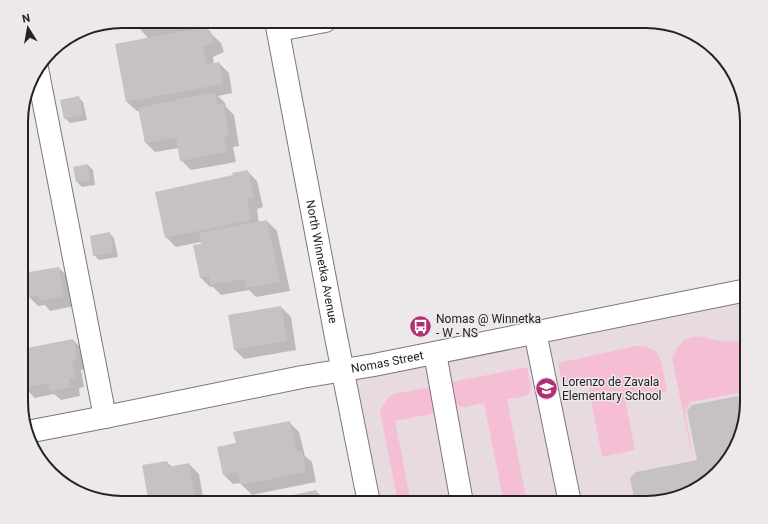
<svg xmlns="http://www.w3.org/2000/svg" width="768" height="524" font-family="Roboto,sans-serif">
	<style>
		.built { fill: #e8dbe0 }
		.green { fill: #f6bed5 }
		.shadow { fill: #0003 }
		.building { fill: #c6c2c3 }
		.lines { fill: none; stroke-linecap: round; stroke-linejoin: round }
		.minor-casing { stroke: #7c7879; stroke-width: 24 }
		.minor { stroke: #fff; stroke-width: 22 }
		.labels { text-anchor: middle; stroke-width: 3; stroke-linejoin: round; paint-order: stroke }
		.street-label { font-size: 12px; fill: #242223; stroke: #ede8ea }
		.poi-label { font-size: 12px; fill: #242223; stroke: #ede8ea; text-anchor: start }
		.rim { fill: none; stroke: #242223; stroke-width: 2 }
	</style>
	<rect width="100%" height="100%" fill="#ede8ea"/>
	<polygon class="built" points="747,290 747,409 726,463 691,493 647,503 369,503 342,370"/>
	<g class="green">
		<path d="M698,336C717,340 727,344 747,340V401L746,397L738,393L690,402L685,413L692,450H691L672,359L677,348L685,339Z"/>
		<path d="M636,346C642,346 652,347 657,353C662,358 665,383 667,391L625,399L635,450L602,457L588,384L563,388L558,363Z"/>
		<path d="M527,367C528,374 534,392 527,395C521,398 513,398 507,399L527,503H504L484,403L464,407H460L456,403L452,382Z"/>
		<polygon points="430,387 436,413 395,421 411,503 398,503 380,411 388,397 394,394"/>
	</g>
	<g class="shadow">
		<polygon points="137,21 210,21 211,27 205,28 221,43 224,52 213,57 214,64 219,63 229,73 232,93 218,96 225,103 226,107 234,115 239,146 233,147 236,162 191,170 181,160 179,148 155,152 145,142 140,111 137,111 127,102 149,39 139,28"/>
		<polygon points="78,97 83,102 87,120 70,123 65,118"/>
		<polygon points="88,165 93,170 95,185 82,187 77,182"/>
		<polygon points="248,172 257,181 263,207 257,209 259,223 267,221 277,231 290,291 256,297 249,290 221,295 213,287 210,287 200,277 201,242 176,247 166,237 234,176"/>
		<polygon points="109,233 114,238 118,257 99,260 94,255"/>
		<polygon points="59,268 69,278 74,306 50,311 45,305 38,306 28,296 24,274"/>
		<polygon points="281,307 291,317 296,350 244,359 234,349"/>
		<polygon points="73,340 83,350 86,369 81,370 84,387 79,388 80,396 61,400 54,394 35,398 25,388 22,371 22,350"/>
		<polygon points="743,401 747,404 747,409 726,463 691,493 698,461"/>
		<polygon points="289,422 299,432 305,456 312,462 316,482 252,495 242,485 241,483 233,484 223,474 237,444"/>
		<polygon points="167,462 172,467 189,464 199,474 204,503 150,503"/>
		<polygon points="316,491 326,501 326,503 261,503"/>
	</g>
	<g class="building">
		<polygon points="136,21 176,21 176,22 138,29"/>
		<polygon points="206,27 211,32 214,42 203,47 207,65 219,62 223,84 126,102 115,44"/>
		<polygon points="215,92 218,105 224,104 229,136 224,137 227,152 180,161 176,137 145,143 138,108"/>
		<polygon points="79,96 83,115 64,119 60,100"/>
		<polygon points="88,164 90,180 76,182 73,167"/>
		<polygon points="248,170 254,198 247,199 251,220 165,238 155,192 233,175 232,173"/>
		<polygon points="267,220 280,282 245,288 244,279 210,285 209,276 200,278 193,245 201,244 199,233"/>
		<polygon points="110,232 113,252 93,256 90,236"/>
		<polygon points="59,267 64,296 40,301 39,295 27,297 23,273"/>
		<polygon points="281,306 287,341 234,350 228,315"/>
		<polygon points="73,339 77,359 72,360 75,378 69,378 71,387 50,391 48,383 24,388 22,377 22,349"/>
		<polygon points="738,396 744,400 746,411 726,463 691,493 647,503 635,503 630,478 636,472 697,460 687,411 692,405"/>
		<polygon points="290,421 297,452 302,451 306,472 241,485 238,472 223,475 217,447 236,443 233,432"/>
		<polygon points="167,461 168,467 189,463 196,503 149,503 142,465"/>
		<polygon points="316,490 319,503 260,503 260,502"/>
	</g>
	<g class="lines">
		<defs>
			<g id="minor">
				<path id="s1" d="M276,21L336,337L369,503"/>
				<polyline points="278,30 325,21"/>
				<polyline points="37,68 105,417"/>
				<polyline points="535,332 570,503"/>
				<polyline points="435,353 462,503"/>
				<path id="s2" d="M27,432L105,417L302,377L374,365L747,290"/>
			</g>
		</defs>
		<use href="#minor" class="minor-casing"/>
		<use href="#minor" class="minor"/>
	</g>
	<defs>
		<symbol id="bus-disc" viewBox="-11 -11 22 22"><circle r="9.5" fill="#b22e75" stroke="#ede8ea"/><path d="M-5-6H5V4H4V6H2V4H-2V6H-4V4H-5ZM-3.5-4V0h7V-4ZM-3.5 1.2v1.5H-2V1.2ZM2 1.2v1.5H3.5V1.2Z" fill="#fff"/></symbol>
		<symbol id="school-disc" viewBox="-11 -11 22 22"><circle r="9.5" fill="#b22e75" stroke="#ede8ea"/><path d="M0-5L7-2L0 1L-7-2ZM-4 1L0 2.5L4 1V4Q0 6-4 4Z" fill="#fff"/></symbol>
	</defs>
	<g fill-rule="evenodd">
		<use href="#bus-disc" x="408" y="314" width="25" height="25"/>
		<use href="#school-disc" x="534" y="376" width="25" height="25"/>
	</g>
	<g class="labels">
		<g class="street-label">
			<text dy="4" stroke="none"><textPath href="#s1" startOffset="245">North Winnetka Avenue</textPath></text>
			<text dy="4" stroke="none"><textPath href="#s2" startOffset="367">Nomas Street</textPath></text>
		</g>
		<g class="poi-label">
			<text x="436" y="323">Nomas @ Winnetka<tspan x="436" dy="14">- W - NS</tspan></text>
			<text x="562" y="386">Lorenzo de Zavala<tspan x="562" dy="14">Elementary School</tspan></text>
		</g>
	</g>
	<path d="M0 0H768V524H0ZM122 28H646A94 94 0 0 1 740 122V402A94 94 0 0 1 646 496H122A94 94 0 0 1 28 402V122A94 94 0 0 1 122 28Z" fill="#ede8ea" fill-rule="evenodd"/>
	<path class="rim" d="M122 28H646A94 94 0 0 1 740 122V402A94 94 0 0 1 646 496H122A94 94 0 0 1 28 402V122A94 94 0 0 1 122 28Z"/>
	<g transform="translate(28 28) rotate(349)" stroke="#ede8ea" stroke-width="3" paint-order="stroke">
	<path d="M0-3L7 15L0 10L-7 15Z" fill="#242223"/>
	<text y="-6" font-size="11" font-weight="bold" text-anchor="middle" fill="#242223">N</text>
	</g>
</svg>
